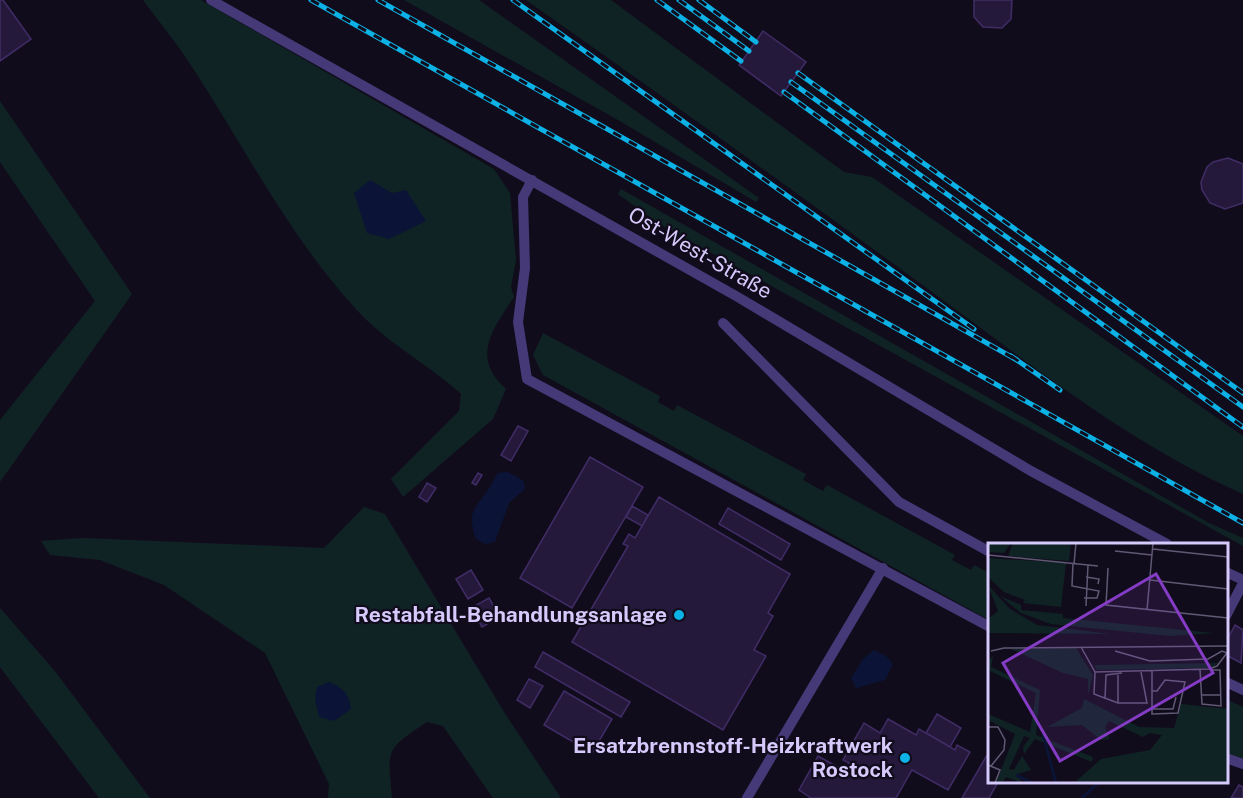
<svg xmlns="http://www.w3.org/2000/svg" width="1243" height="798" font-family="'Public Sans',sans-serif">
	<style>
		.green { fill: #0f2325 }
		.water { fill: #0b1436 }
		.lines { fill: none; stroke-linecap: round; stroke-linejoin: round }
		.stream { stroke: #0b1436; stroke-width: 3 }
		.building { fill: #25193b; stroke: #402c66; stroke-width: 1.5 }
		.minor { stroke: #453978; stroke-width: 10 }
		.rail-casing { stroke: #0cb1e5; stroke-width: 5 }
		.rail { stroke: #110c1b; stroke-width: 3; stroke-dasharray: 9; stroke-linecap: butt }
		.poi-dot { fill: #0cb1e5; stroke: #110c1b; stroke-width: 2 }
		.labels { text-anchor: middle; stroke-width: 4.5; stroke-linejoin: round; paint-order: stroke }
		.street-label { font-size: 21px; fill: #d6c9fc; stroke: #110c1b }
		.poi-label { font-size: 21px; font-weight: bold; fill: #d6c9fc; stroke: #110c1b; text-anchor: end }
		.inset-river { fill: none; stroke: #0b1436; stroke-width: 3 }
		.inset-road { fill: none; stroke: #605875; stroke-width: 1.5 }
		.view { fill: #843cc5; fill-opacity: 0.15; stroke: #843cc5; stroke-width: 3 }
		.inset-edge { fill: none; stroke: #d6c9fc; stroke-width: 3 }
	</style>
	<rect width="100%" height="100%" fill="#110c1b"/>
	<g class="green">
		<path d="M143,0H201L494,169L510,193L516,260L511,287L514,297C493,329 470,357 506,389L493,419L403,497L391,479L459,411L461,394C427,363 386,343 355,308C290,237 246,150 194,70C179,46 160,23 143,0Z"/>
		<polygon points="404,0 479,0 759,198 756,202 618,120"/>
		<path d="M526,0H611L844,172L872,177L1243,436V494C1128,443 1029,363 928,289C794,191 661,95 526,0Z"/>
		<polygon points="0,101 132,294 0,482 0,420 95,301 0,162"/>
		<polygon points="621,189 1209,523 1243,538 1243,546 661,225 618,194"/>
		<polygon points="543,333 660,396 658,402 674,411 677,405 806,474 803,480 823,491 827,485 955,555 952,560 971,570 974,565 989,573 989,620 543,375 533,355"/>
		<path d="M364,507L385,514L504,712L561,798H493L443,726L427,722C384,751 388,748 392,798H328L329,784L265,653L164,585L100,560L50,555L41,541L83,538L324,548Z"/>
		<polygon points="0,608 54,670 150,798 99,798 0,667"/>
		<polygon points="1226,699 1243,707 1243,759 1227,753"/>
	</g>
	<g class="water">
		<polygon points="370,180 392,193 406,190 426,221 389,239 367,233 354,193"/>
		<path d="M508,472L524,481L525,489L509,503L495,542L485,544L475,538C469,512 471,514 485,494C490,488 493,480 498,473Z"/>
		<polygon points="874,650 886,656 893,664 885,680 856,688 851,678 863,659"/>
		<path d="M329,682C343,688 349,693 351,709L334,721L319,717L315,699L317,687Z"/>
	</g>
	<g class="lines">
		<polyline class="stream" points="1082,798 1099,782"/>
	</g>
	<g class="building">
		<polygon points="0,0 3,0 31,39 0,61"/>
		<polygon points="974,0 1012,0 1011,19 1002,28 983,27 974,17"/>
		<polygon points="763,31 806,62 781,96 739,65"/>
		<polygon points="1228,158 1243,164 1243,203 1225,209 1210,203 1202,190 1201,182 1207,167 1213,162"/>
		<polygon points="518,426 528,431 511,461 501,455"/>
		<polygon points="590,457 643,487 572,608 520,578"/>
		<polygon points="478,473 482,475 476,485 472,483"/>
		<polygon points="427,483 436,488 427,502 419,497"/>
		<polygon points="659,497 790,574 768,613 773,616 754,650 766,656 723,730 572,642 628,546 623,544 629,534 635,538"/>
		<polygon points="632,506 648,515 642,526 626,517"/>
		<polygon points="728,508 790,544 781,560 719,524"/>
		<polygon points="471,570 483,590 468,599 456,579"/>
		<polygon points="489,598 500,617 482,627 471,608"/>
		<polygon points="1235,625 1243,630 1241,663 1226,655 1226,642"/>
		<polygon points="543,652 630,702 621,717 535,667"/>
		<polygon points="529,679 543,686 530,708 517,700"/>
		<polygon points="564,691 612,719 592,753 544,725"/>
		<polygon points="937,714 961,728 950,747 926,733"/>
		<polygon points="888,719 916,735 919,729 955,750 957,745 970,752 948,790 912,770 896,798 811,798 799,790 818,756 845,771 849,763 843,760 864,723 880,733"/>
		<polygon points="990,750 990,782 998,782 989,798 962,798"/>
		<polygon points="1239,785 1243,787 1243,798 1231,798"/>
	</g>
	<g class="lines">
		<g class="minor">
			<polyline points="211,0 736,296 1031,471 1167,544"/>
			<polyline points="532,180 523,197 525,268 518,322 527,379 990,627"/>
			<polyline points="723,323 899,502 990,552"/>
			<polyline points="1226,572 1243,580"/>
			<polyline points="1226,616 1243,583"/>
			<polyline points="1226,682 1243,690"/>
			<polyline points="1226,758 1243,764"/>
			<polyline points="747,798 883,568"/>
		</g>
		<defs>
			<g id="rail">
				<polyline points="311,0 1243,523"/>
				<polyline points="378,0 1017,360"/>
				<polyline points="513,0 974,329"/>
				<polyline points="657,0 741,61"/>
				<polyline points="679,0 749,51"/>
				<polyline points="699,0 756,42"/>
				<polyline points="798,73 1243,393"/>
				<polyline points="791,82 1243,407"/>
				<polyline points="784,92 1243,427"/>
				<polyline points="1011,356 1060,390"/>
			</g>
		</defs>
		<use href="#rail" class="rail-casing"/>
		<use href="#rail" class="rail"/>
	</g>
	<g class="poi-dot">
		<circle cx="679" cy="615" r="6"/>
		<circle cx="905" cy="758" r="6"/>
	</g>
	<g class="labels">
		<g class="street-label">
			<text transform="translate(700 253) rotate(30)" y="7">Ost-West-Straße</text>
		</g>
		<g class="poi-label">
			<text x="667" y="622">Restabfall-Behandlungsanlage</text>
			<text x="893" y="753">Ersatzbrennstoff-Heizkraftwerk<tspan x="893" dy="24">Rostock</tspan></text>
		</g>
	</g>
	<g transform="translate(988 543)">
		<rect width="240" height="240" fill="#110c1b"/>
		<path d="M0,0H23L16,10L0,9ZM25,0H83L81,18L20,13ZM0,15L78,20L73,64L35,60L37,57L16,49L0,34ZM0,42L22,66L49,82L123,91L0,90V76L10,68ZM12,53L33,62V67L75,71V75L226,90L181,93L63,81L33,70ZM88,105L105,132L100,152V136L75,130L23,106ZM5,113L3,124L52,147L48,192L105,214L104,219L47,196L36,211L35,204L42,195L36,193L21,226L26,227L34,213L43,227L30,231L34,240L18,234L14,240H8L27,191L0,177V171L42,189L48,150L0,127V117ZM231,120L221,125L109,127L106,122ZM96,156L151,184L186,185L193,161L240,166V240H86L113,216L162,207L174,192L161,190L155,194L121,178L117,184L122,196L113,197L94,182L59,184L94,165Z" fill="#0f2325"/>
		<path class="inset-river" d="M55,191L68,240M28,232L45,240"/>
		<path class="inset-road" d="M165,6L240,14M127,8L164,12M0,12L110,23M85,20L84,43L111,48L109,55H96M86,21L88,0M120,25L118,62L240,75M98,34L111,36L110,41M162,37L240,46M98,63L100,22M159,67L165,0M93,104L107,129L221,126L229,123L239,110L234,108L220,116L162,118L127,108M3,108L16,105L240,103M212,126L214,161L233,163L232,127H222M164,127V166H185L188,154M107,129L106,151L130,160H159L153,129M214,152H233M117,156L118,132L134,130M130,160V132M164,166V171L190,170L197,139L177,137L169,148H164M0,184H10L17,197L16,207L3,223M0,222L12,227L7,240"/>
		<path class="view" d="M168,31L225,130L72,218L15,120Z"/>
		<rect width="240" height="240" class="inset-edge"/>
	</g>
</svg>
